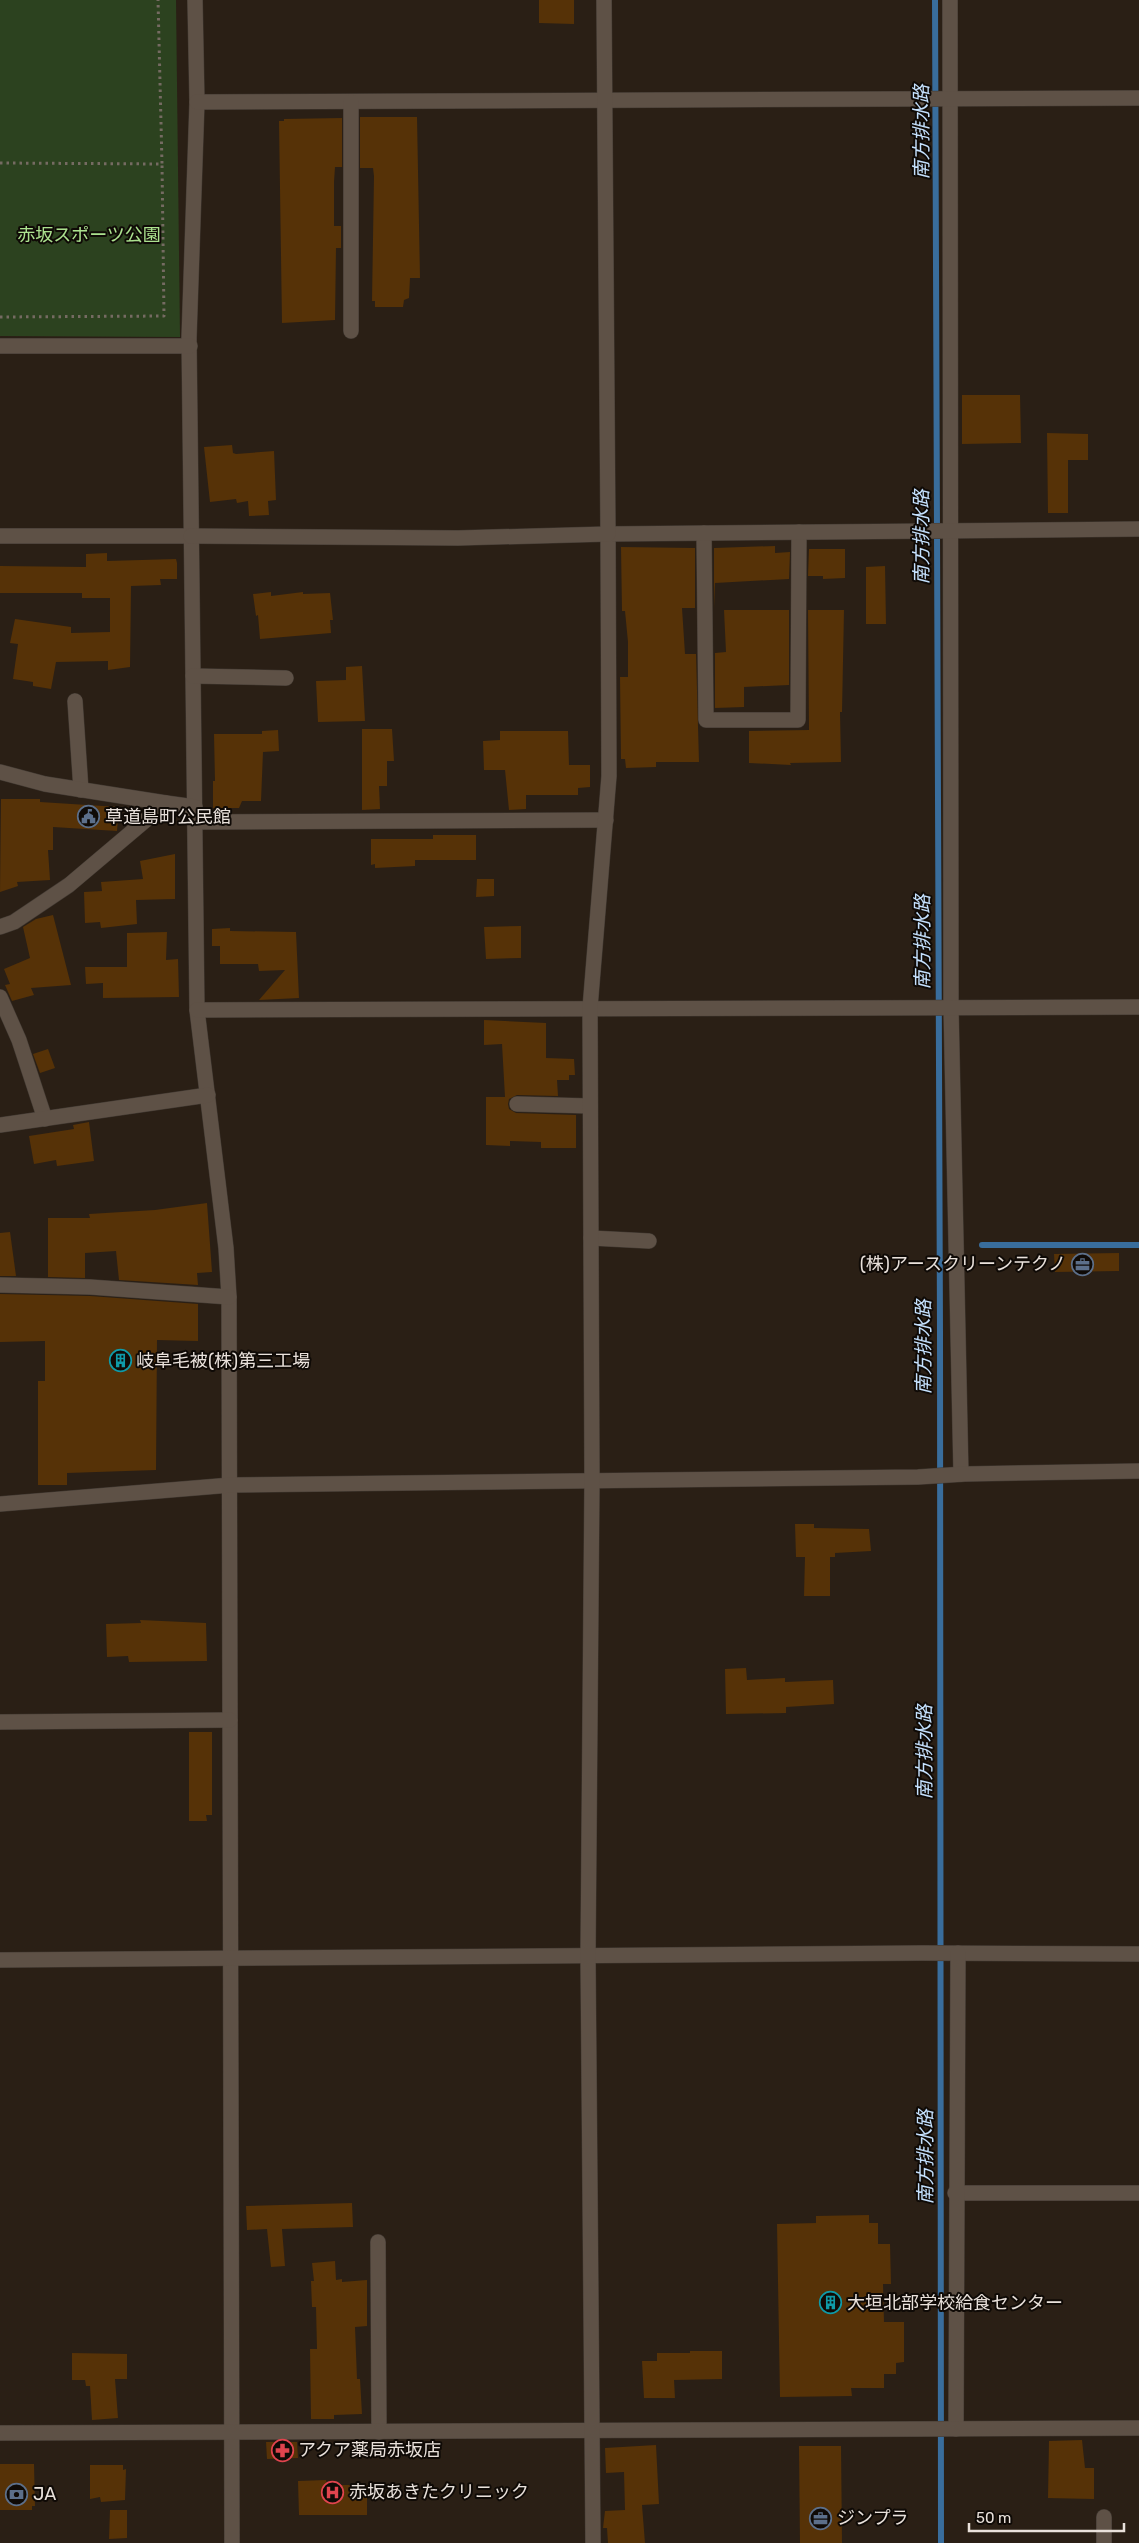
<svg xmlns="http://www.w3.org/2000/svg" width="1139" height="2543" font-family="Rubik,'Noto Sans JP',sans-serif">
	<style>
		.green { fill: #2c421f }
		.lines { fill: none; stroke-linecap: round; stroke-linejoin: round }
		.stream { stroke: #396d9c; stroke-width: 6 }
		.building { fill: #563207 }
		.minor-casing { stroke: #413932; stroke-width: 16 }
		.tertiary-casing { stroke: #413932; stroke-width: 16 }
		.path { stroke: #756b62; stroke-width: 3; stroke-dasharray: 2.5 4; stroke-linecap: butt }
		.minor { stroke: #5e5146; stroke-width: 15 }
		.tertiary { stroke: #5e5146; stroke-width: 15 }
		.labels { text-anchor: middle; stroke-width: 4; stroke-linejoin: round; paint-order: stroke }
		.park-label { font-size: 18px; fill: #ace28f; stroke: #0f0a06 }
		.poi-label { font-size: 18px; fill: #e9e1db; stroke: #0f0a06; text-anchor: start }
		.water-label { font-size: 19px; font-style: italic; fill: #c5e1fe; stroke: #0f0a06 }
	</style>
	<rect width="100%" height="100%" fill="#2a1f15"/>
	<polygon class="green" points="0,0 176,0 180,337 0,336"/>
	<g class="lines">
		<g class="stream">
			<polyline points="935,0 940,1331 941,2543"/>
			<polyline points="982,1245 1139,1245"/>
		</g>
	</g>
	<g class="building">
		<polygon points="539,0 574,0 574,24 539,23"/>
		<polygon points="360,117 417,117 420,278 410,278 409,298 404,300 403,307 375,307 375,301 372,301 374,176 373,168 360,168"/>
		<polygon points="342,118 342,167 335,167 334,182 334,226 341,226 341,248 336,248 335,320 282,323 279,121 284,121 284,119"/>
		<polygon points="962,395 1020,395 1021,443 962,444"/>
		<polygon points="1047,433 1088,434 1088,460 1068,460 1068,513 1048,513"/>
		<polygon points="232,445 233,453 236,454 274,451 276,500 268,501 269,515 249,516 248,501 237,503 236,499 210,502 204,447"/>
		<polygon points="775,546 775,553 790,552 789,579 715,583 714,608 714,548"/>
		<polygon points="621,547 695,548 695,608 682,608 685,654 696,654 699,762 656,762 656,767 626,768 625,759 621,759 620,677 628,677 628,642 625,611 622,611"/>
		<polygon points="809,549 845,549 845,578 823,579 823,576 808,576"/>
		<polygon points="107,553 107,561 176,559 177,563 177,579 160,579 161,585 131,586 130,667 108,670 108,661 56,662 51,689 33,686 33,682 13,679 18,644 10,643 15,619 71,627 71,633 110,632 110,598 82,598 82,593 0,593 0,566 86,567 86,554"/>
		<polygon points="885,566 886,624 866,624 866,567"/>
		<polygon points="271,592 271,596 303,592 303,594 330,593 333,620 330,620 331,633 260,639 258,615 256,616 253,594"/>
		<polygon points="724,610 789,610 789,685 744,687 744,707 715,708 715,653 726,652"/>
		<polygon points="808,610 844,610 842,712 840,712 841,762 790,763 791,765 749,763 749,731 809,730"/>
		<polygon points="362,666 365,721 318,722 316,681 346,680 346,667"/>
		<polygon points="362,729 392,729 394,761 387,761 387,786 379,786 380,809 362,810"/>
		<polygon points="278,730 279,751 263,752 261,801 242,801 239,808 213,808 213,781 215,781 214,734 262,734 262,731"/>
		<polygon points="500,731 568,731 569,765 590,765 590,787 578,788 578,795 526,795 526,809 509,810 505,770 484,770 483,741 500,740"/>
		<polygon points="1,799 40,799 40,802 119,807 117,831 53,827 53,850 48,850 50,880 17,882 18,886 0,892"/>
		<polygon points="433,835 476,835 476,860 415,860 415,866 375,868 375,864 371,865 371,839 433,839"/>
		<polygon points="175,854 175,899 136,900 137,924 101,928 100,922 85,923 84,892 102,891 101,882 143,879 140,861"/>
		<polygon points="477,879 494,879 494,896 476,897"/>
		<polygon points="53,915 71,985 31,988 34,995 12,1001 5,985 10,984 4,969 30,958 23,927 36,919"/>
		<polygon points="521,926 521,958 486,959 484,927"/>
		<polygon points="230,928 230,931 296,932 299,998 259,1000 285,970 259,971 258,964 220,964 220,946 212,946 212,929"/>
		<polygon points="167,932 166,960 178,959 179,997 103,998 103,983 86,984 85,967 127,967 127,933"/>
		<polygon points="484,1020 546,1023 546,1058 574,1059 575,1075 569,1075 569,1080 557,1080 558,1096 517,1095 509,1099 508,1104 509,1109 516,1113 576,1115 576,1148 541,1148 541,1142 510,1141 510,1146 486,1145 486,1097 505,1097 502,1044 484,1045"/>
		<polygon points="48,1049 55,1068 40,1073 33,1054"/>
		<polygon points="89,1122 94,1161 57,1166 56,1160 34,1164 29,1136 74,1129 73,1125"/>
		<polygon points="207,1203 212,1272 197,1273 198,1285 119,1280 116,1251 85,1253 85,1278 48,1277 48,1218 90,1218 89,1214 155,1210"/>
		<polygon points="10,1232 16,1276 0,1276 0,1233"/>
		<polygon points="1119,1253 1119,1271 1055,1272 1054,1254"/>
		<polygon points="0,1294 90,1296 198,1304 198,1341 157,1340 156,1470 67,1473 67,1485 38,1485 38,1381 45,1381 45,1341 0,1342"/>
		<polygon points="795,1524 814,1524 814,1528 869,1529 871,1551 835,1553 835,1557 830,1557 830,1596 804,1596 805,1557 796,1557"/>
		<polygon points="140,1620 206,1623 207,1661 129,1662 128,1656 107,1657 106,1624 141,1623"/>
		<polygon points="746,1668 747,1680 785,1678 785,1682 833,1680 834,1704 786,1707 786,1713 726,1714 725,1669"/>
		<polygon points="189,1732 212,1732 212,1815 206,1815 207,1821 189,1821"/>
		<polygon points="352,2203 353,2227 282,2229 285,2266 271,2267 267,2229 247,2230 246,2206"/>
		<polygon points="869,2215 869,2223 878,2223 878,2244 890,2244 891,2284 883,2284 884,2322 904,2322 904,2362 896,2363 896,2374 884,2374 884,2388 851,2388 852,2396 780,2397 777,2224 816,2223 816,2216"/>
		<polygon points="335,2261 336,2280 342,2279 342,2282 367,2280 367,2326 355,2327 357,2379 360,2379 362,2414 334,2415 334,2419 311,2419 310,2349 317,2349 316,2307 312,2307 311,2281 314,2281 312,2263"/>
		<polygon points="690,2351 722,2351 722,2379 674,2380 675,2398 644,2398 642,2361 657,2361 657,2353 690,2353"/>
		<polygon points="72,2353 127,2354 127,2379 115,2379 118,2418 92,2420 90,2386 86,2386 85,2380 72,2380"/>
		<polygon points="1082,2440 1085,2468 1094,2468 1094,2499 1048,2498 1049,2441"/>
		<polygon points="266,2442 297,2442 298,2458 267,2459"/>
		<polygon points="656,2445 659,2504 642,2505 645,2543 608,2543 607,2528 603,2528 605,2511 625,2510 624,2472 606,2473 605,2448"/>
		<polygon points="799,2446 841,2446 842,2543 800,2543"/>
		<polygon points="0,2464 34,2464 35,2506 32,2506 32,2510 0,2510"/>
		<polygon points="90,2465 123,2465 123,2470 126,2469 125,2500 101,2502 100,2497 90,2499"/>
		<polygon points="326,2480 327,2485 367,2485 367,2515 299,2515 298,2481"/>
		<polygon points="110,2510 127,2510 127,2538 109,2539"/>
	</g>
	<g class="lines">
		<defs>
			<g id="minor">
				<polyline points="195,0 197,102 189,338 197,1010 226,1248 229,1297 232,2543"/>
				<polyline points="950,0 951,1007 961,1474"/>
				<polyline points="197,102 1139,98"/>
				<polyline points="351,331 351,102"/>
				<polyline points="0,346 190,346"/>
				<polyline points="704,533 706,720 798,720 799,532"/>
				<polyline points="0,536 191,536"/>
				<polyline points="193,676 286,678"/>
				<polyline points="75,701 81,790"/>
				<polyline points="0,772 45,784 166,803"/>
				<polyline points="195,822 606,820"/>
				<polyline points="0,927 14,922 69,885 166,803 195,807"/>
				<polyline points="0,997 19,1040 45,1119"/>
				<polyline points="197,1010 1139,1007"/>
				<polyline points="517,1104 590,1106"/>
				<polyline points="0,1125 208,1095"/>
				<polyline points="591,1238 649,1241"/>
				<polyline points="0,1285 90,1287 229,1297"/>
				<polyline points="0,1504 231,1485 918,1477 965,1474 1139,1471"/>
				<polyline points="0,1722 230,1720"/>
				<polyline points="0,1960 922,1953 1139,1954"/>
				<polyline points="955,2193 1139,2193"/>
				<polyline points="378,2242 379,2432"/>
				<polyline points="956,2429 958,1953"/>
				<polyline points="0,2433 1139,2428"/>
				<polyline points="593,2543 588,1956 592,1479 590,1008 609,776 608,534 1139,529"/>
				<polyline points="1104,2543 1104,2517"/>
			</g>
			<polyline id="tertiary" points="191,536 458,538 608,534 604,0"/>
		</defs>
		<use href="#minor" class="minor-casing"/>
		<use href="#tertiary" class="tertiary-casing"/>
		<g class="path">
			<polyline points="0,163 162,164 158,0"/>
			<polyline points="0,317 164,316 162,164"/>
		</g>
		<use href="#minor" class="minor"/>
		<use href="#tertiary" class="tertiary"/>
	</g>
	<defs>
		<symbol id="civic-ring" viewBox="-11 -11 22 22"><circle r="9.5" fill="#0f0a06" stroke="#5c6f8a" stroke-width="1.5"/><path d="M-.6-6.5H3V-4.5H.6V-3L4-1V1h2V6H-6V1h2V-1L-.6-3ZM-1.2 2.5V6h2.4V2.5Z" fill="#5c6f8a"/></symbol>
		<symbol id="office-ring" viewBox="-11 -11 22 22"><circle r="9.5" fill="#0f0a06" stroke="#5c6f8a" stroke-width="1.5"/><path d="M-6-3h4V-5.5h4V-3h4V5H-6ZM-1-4.5V-3h2v-1.5ZM-6 0V1H6V0Z" fill="#5c6f8a"/></symbol>
		<symbol id="building-ring" viewBox="-11 -11 22 22"><circle r="9.5" fill="#0f0a06" stroke="#0f9aa8" stroke-width="1.5"/><path d="M-4-6H4V6H1V3H-1V6H-4ZM-2.5-4.3h1.7v1.8h-1.7ZM.8-4.3h1.7v1.8H.8ZM-2.5-1h1.7V.8h-1.7ZM.8-1h1.7V.8H.8Z" fill="#0f9aa8"/></symbol>
		<symbol id="pharmacy-ring" viewBox="-11 -11 22 22"><circle r="9.5" fill="#0f0a06" stroke="#e0444e" stroke-width="1.5"/><path d="M-2-6h4v4h4v4h-4v4h-4v-4h-4v-4h4Z" fill="#e0444e"/></symbol>
		<symbol id="hospital-ring" viewBox="-11 -11 22 22"><circle r="9.5" fill="#0f0a06" stroke="#e0444e" stroke-width="1.5"/><path d="M-5-5h3v3.5h4V-5h3V5h-3V1.5h-4V5h-3Z" fill="#e0444e"/></symbol>
		<symbol id="bank-ring" viewBox="-11 -11 22 22"><circle r="9.5" fill="#0f0a06" stroke="#5c6f8a" stroke-width="1.5"/><path d="M-6-4H6V4H-6ZM0-2.3a2.3 2.3 0 1 0 0 4.6a2.3 2.3 0 1 0 0-4.6Z" fill="#5c6f8a"/></symbol>
	</defs>
	<g fill-rule="evenodd">
		<use href="#civic-ring" x="76" y="804" width="25" height="25"/>
		<use href="#office-ring" x="1070" y="1252" width="25" height="25"/>
		<use href="#building-ring" x="108" y="1348" width="25" height="25"/>
		<use href="#building-ring" x="818" y="2290" width="25" height="25"/>
		<use href="#pharmacy-ring" x="270" y="2438" width="25" height="25"/>
		<use href="#hospital-ring" x="320" y="2480" width="25" height="25"/>
		<use href="#bank-ring" x="4" y="2482" width="25" height="25"/>
		<use href="#office-ring" x="808" y="2506" width="25" height="25"/>
	</g>
	<g class="labels">
		<g class="park-label">
			<text x="89" y="241">赤坂スポーツ公園</text>
		</g>
		<g class="poi-label">
			<text x="105" y="823">草道島町公民館</text>
			<text x="1066" y="1270" text-anchor="end">(株)アースクリーンテクノ</text>
			<text x="136" y="1367">岐阜毛被(株)第三工場</text>
			<text x="847" y="2309">大垣北部学校給食センター</text>
			<text x="298" y="2456">アクア薬局赤坂店</text>
			<text x="349" y="2498">赤坂あきたクリニック</text>
			<text x="33" y="2500">JA</text>
			<text x="837" y="2524">ジンプラ</text>
		</g>
		<g class="water-label">
			<text transform="translate(921 132) rotate(-90)" y="7">南方排水路</text>
			<text transform="translate(921 537) rotate(-90)" y="7">南方排水路</text>
			<text transform="translate(922 942) rotate(-90)" y="7">南方排水路</text>
			<text transform="translate(923 1347) rotate(-90)" y="7">南方排水路</text>
			<text transform="translate(924 1752) rotate(-90)" y="7">南方排水路</text>
			<text transform="translate(925 2157) rotate(-90)" y="7">南方排水路</text>
		</g>
	</g>
	<path d="M969 2523v8h155v-8" fill="none" stroke="#e9e1db" stroke-width="2.5"/>
	<text x="976" y="2523" font-size="15" fill="#e9e1db" stroke="#0f0a06" stroke-width="4" paint-order="stroke">50 m</text>
</svg>
